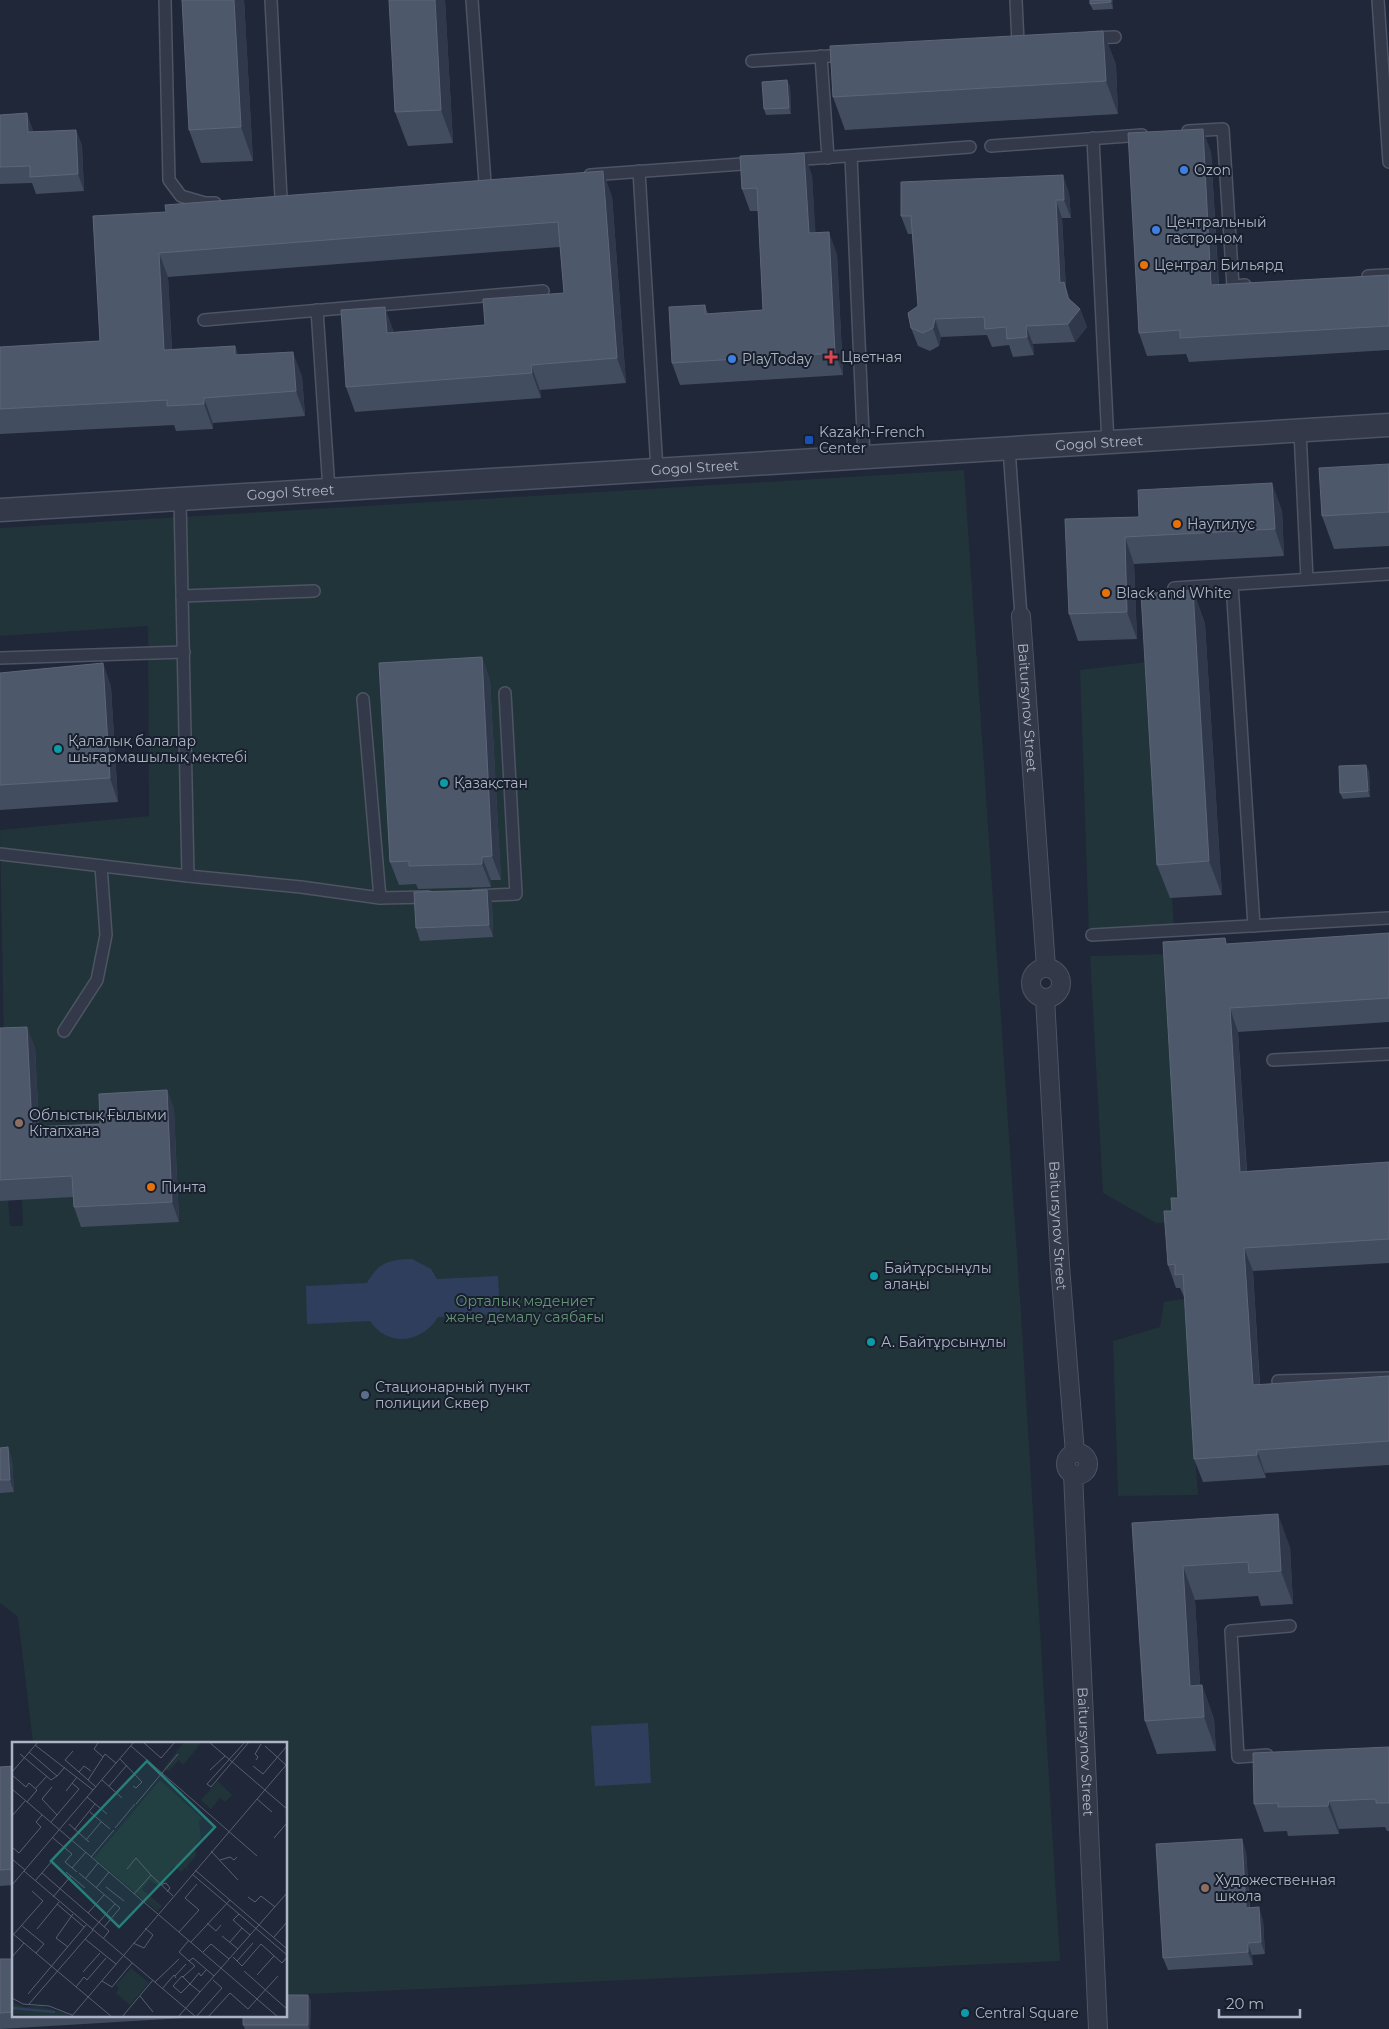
<svg xmlns="http://www.w3.org/2000/svg" width="1389" height="2029" font-family="Montserrat,sans-serif">
	<style>
		.green { fill: #213439 }
		.water { fill: #303e5e }
		.lines { fill: none; stroke-linecap: round; stroke-linejoin: round }
		.service-casing { stroke: #4d5463; stroke-width: 14 }
		.pedestrian-casing { stroke: #4d5463; stroke-width: 20 }
		.minor-casing { stroke: #4d5463; stroke-width: 25 }
		.service { stroke: #333948; stroke-width: 11 }
		.pedestrian { stroke: #333948; stroke-width: 18 }
		.minor { stroke: #333948; stroke-width: 22 }
		.wall { fill: #434d60 }
		.shaded-wall { fill: #30394b }
		.building { fill: #4e586b; stroke: #5d6679 }
		.shop-dot { fill: #3f7fe0; stroke: #181f2d; stroke-width: 2 }
		.food-dot { fill: #e8710a; stroke: #181f2d; stroke-width: 2 }
		.health-dot { fill: #e0444e; stroke: #181f2d; stroke-width: 2 }
		.transit-dot { fill: #1a4fb4; stroke: #181f2d; stroke-width: 2 }
		.culture-dot { fill: #0f9aa8; stroke: #181f2d; stroke-width: 2 }
		.education-dot { fill: #8d6e63; stroke: #181f2d; stroke-width: 2 }
		.service-dot { fill: #5c6f8a; stroke: #181f2d; stroke-width: 2 }
		.labels { text-anchor: middle; stroke-width: 4; stroke-linejoin: round; paint-order: stroke }
		.poi-label { font-size: 14px; fill: #adb4c5; stroke: #181f2d; text-anchor: start }
		.street-label { font-size: 14px; fill: #adb4c5; stroke: #181f2d }
		.park-label { font-size: 14px; fill: #649675; stroke: #181f2d }
		.inset-river { fill: none; stroke: #303e5e; stroke-width: 2.5 }
		.inset-road { fill: none; stroke: #585f70; stroke-width: 1 }
		.view { fill: #277f7b; fill-opacity: 0.15; stroke: #277f7b; stroke-width: 2.5 }
		.inset-edge { fill: none; stroke: #adb4c5; stroke-width: 2.5 }
	</style>
	<rect width="100%" height="100%" fill="#1f2738"/>
	<g class="green">
		<polygon points="964,470 1021,1313 1060,1961 286,1995 286,1743 33,1743 18,1617 0,1603 0,1201 8,1200 10,1226 23,1226 22,1200 42,1198 4,1048 0,830 149,816 148,626 0,636 0,528"/>
		<polygon points="1155,661 1174,926 1089,936 1080,670"/>
		<polygon points="1169,954 1179,1222 1156,1223 1103,1193 1090,956"/>
		<polygon points="1184,1299 1198,1495 1118,1496 1113,1341 1160,1327 1164,1302"/>
	</g>
	<g class="water">
		<path d="M412,1259L431,1269L437,1279L498,1276L500,1314L438,1317C422,1343 388,1348 370,1321L307,1324L306,1286L367,1283C379,1262 389,1260 412,1259Z"/>
		<polygon points="648,1723 651,1783 595,1786 591,1726"/>
	</g>
	<g class="lines">
		<defs>
			<g id="service">
				<polyline points="165,0 169,180 181,196 205,203 215,203"/>
				<polyline points="271,0 281,198"/>
				<polyline points="472,0 485,183"/>
				<polyline points="1016,0 1018,43"/>
				<polyline points="1378,0 1389,162"/>
				<polyline points="1091,38 1115,37"/>
				<polyline points="821,56 828,158"/>
				<polyline points="752,61 846,55"/>
				<polyline points="1188,131 1223,129 1233,286 1245,285"/>
				<polyline points="1093,138 1108,443"/>
				<polyline points="991,146 1142,135"/>
				<polyline points="851,156 864,457"/>
				<polyline points="792,160 970,147"/>
				<polyline points="639,171 657,470"/>
				<polyline points="590,175 756,163"/>
				<polyline points="1368,276 1389,275"/>
				<polyline points="317,310 329,490"/>
				<polyline points="204,320 543,291"/>
				<polyline points="1300,431 1307,579"/>
				<polyline points="1009,449 1021,616"/>
				<polyline points="180,499 188,876 301,887 380,898 428,897"/>
				<polyline points="1232,584 1254,926"/>
				<polyline points="1174,588 1389,574"/>
				<polyline points="182,596 314,591"/>
				<polyline points="0,658 184,652"/>
				<polyline points="363,699 380,898"/>
				<polyline points="0,854 188,876"/>
				<polyline points="474,896 516,894 505,693"/>
				<polyline points="1092,935 1389,918"/>
				<polyline points="64,1031 97,980 106,935 101,866"/>
				<polyline points="1273,1060 1389,1054"/>
				<polyline points="1278,1381 1389,1378"/>
				<polyline points="1267,1755 1238,1757 1231,1631 1290,1626"/>
			</g>
			<g id="pedestrian">
				<path id="s1" d="M1021,616L1046,967"/>
				<circle cx="1046" cy="983" r="15"/>
				<path id="s2" d="M1045,998L1060,1266L1075,1453"/>
				<circle cx="1077" cy="1464" r="11"/>
				<path id="s3" d="M1073,1474L1098,2029"/>
			</g>
			<g id="minor">
				<path id="s4" d="M0,510L1389,425"/>
			</g>
		</defs>
		<use href="#service" class="service-casing"/>
		<use href="#pedestrian" class="pedestrian-casing"/>
		<use href="#minor" class="minor-casing"/>
		<use href="#service" class="service"/>
		<use href="#pedestrian" class="pedestrian"/>
		<use href="#minor" class="minor"/>
	</g>
	<g class="wall">
		<polygon points="244,0 253,161 201,163 189,130"/>
		<polygon points="445,0 453,143 408,146 395,112"/>
		<polygon points="1113,0 1113,9 1093,10 1090,4"/>
		<polygon points="1103,31 1116,65 1118,114 845,130 833,97"/>
		<polygon points="790,86 791,114 766,115 764,109"/>
		<polygon points="0,115 33,130 33,132 76,130 82,146 84,191 36,194 32,183 0,184"/>
		<polygon points="1211,152 1219,285 1389,275 1389,350 1189,362 1186,354 1147,356 1139,333"/>
		<polygon points="812,175 815,233 837,254 843,375 680,385 672,363 705,305 708,314 763,310 758,211 750,211 742,189"/>
		<polygon points="1069,193 1071,218 1062,218 1066,288 1070,300 1080,309 1087,327 1075,342 1033,344 1034,355 1013,357 1009,345 992,347 987,335 941,337 939,346 930,351 918,346 911,328 918,306 912,234 908,234 901,216"/>
		<polygon points="612,196 626,383 540,390 541,398 355,412 346,387 394,332 485,325 564,293 560,247 168,277 172,349 235,346 238,355 302,376 305,416 213,423 213,429 176,431 174,425 0,434 0,347 100,341 93,216"/>
		<polygon points="1389,464 1389,546 1334,549 1322,516"/>
		<polygon points="1282,510 1284,556 1134,564 1137,639 1078,641 1069,614 1139,517"/>
		<polygon points="1193,590 1205,624 1222,895 1170,898 1157,865"/>
		<polygon points="482,657 490,681 501,880 491,880 491,887 418,889 416,884 399,885 390,862"/>
		<polygon points="103,663 111,687 118,802 0,810 0,673"/>
		<polygon points="1369,771 1370,797 1343,799 1340,793"/>
		<polygon points="487,890 492,902 493,937 420,941 416,928"/>
		<polygon points="1389,933 1389,1022 1238,1032 1247,1171 1389,1162 1389,1263 1253,1271 1260,1385 1389,1376 1389,1465 1265,1473 1266,1478 1203,1482 1194,1459 1185,1299 1180,1288 1176,1288 1168,1265 1172,1211 1178,1198 1227,944"/>
		<polygon points="0,1028 35,1047 39,1127 100,1124 167,1090 174,1110 179,1222 81,1227 74,1207 73,1197 0,1201"/>
		<polygon points="8,1447 12,1460 14,1492 0,1493 0,1448"/>
		<polygon points="1132,1523 1290,1547 1293,1604 1261,1606 1258,1596 1195,1600 1200,1685 1202,1685 1214,1719 1216,1751 1157,1754 1145,1721"/>
		<polygon points="1389,1747 1389,1831 1387,1831 1385,1827 1339,1829 1339,1834 1288,1836 1287,1831 1264,1832 1254,1804"/>
		<polygon points="14,1766 14,1885 0,1886 0,1767"/>
		<polygon points="1246,1851 1250,1908 1263,1920 1265,1954 1252,1955 1253,1965 1168,1970 1163,1958"/>
		<polygon points="0,1959 14,1959 14,2015 201,2015 201,2017 0,2029"/>
		<polygon points="308,1995 311,2001 310,2029 245,2029 243,2025"/>
	</g>
	<g class="shaded-wall">
		<polygon points="234,0 244,0 253,161 241,127"/>
		<polygon points="435,0 445,0 453,143 441,110"/>
		<polygon points="1111,0 1113,0 1113,9 1111,2"/>
		<polygon points="1103,31 1116,65 1118,114 1106,81"/>
		<polygon points="787,80 790,86 791,114 789,108"/>
		<polygon points="27,113 33,130 34,149 28,132"/>
		<polygon points="1203,129 1211,152 1220,309 1211,285"/>
		<polygon points="76,130 82,146 84,191 78,174"/>
		<polygon points="804,153 812,175 817,255 809,233"/>
		<polygon points="603,171 612,196 626,383 617,358"/>
		<polygon points="1063,175 1069,193 1071,218 1064,200"/>
		<polygon points="1056,200 1062,218 1066,288 1075,316 1060,283"/>
		<polygon points="829,232 837,254 843,375 835,353"/>
		<polygon points="159,253 168,277 173,374 164,350"/>
		<polygon points="385,307 394,332 396,357 387,333"/>
		<polygon points="1080,309 1087,327 1075,342 1068,324"/>
		<polygon points="935,319 941,337 939,346 933,328"/>
		<polygon points="1026,326 1033,344 1034,355 1027,337"/>
		<polygon points="235,346 244,370 235,355"/>
		<polygon points="293,352 302,376 305,416 296,391"/>
		<polygon points="531,365 540,390 541,398 532,373"/>
		<polygon points="204,398 213,423 213,429 204,404"/>
		<polygon points="1272,483 1282,510 1284,556 1275,529"/>
		<polygon points="1125,537 1134,564 1137,639 1127,612"/>
		<polygon points="1193,590 1205,624 1222,895 1209,861"/>
		<polygon points="482,657 490,681 501,880 492,856"/>
		<polygon points="103,663 111,687 118,802 110,778"/>
		<polygon points="1366,765 1369,771 1370,797 1368,791"/>
		<polygon points="482,857 491,880 491,887 482,864"/>
		<polygon points="487,890 492,902 493,937 489,925"/>
		<polygon points="1230,1008 1238,1032 1248,1195 1240,1172"/>
		<polygon points="27,1027 35,1047 40,1148 32,1127"/>
		<polygon points="167,1090 174,1110 179,1222 172,1202"/>
		<polygon points="1244,1248 1253,1271 1261,1409 1253,1385"/>
		<polygon points="8,1447 12,1460 14,1492 10,1480"/>
		<polygon points="1257,1450 1265,1473 1266,1478 1257,1455"/>
		<polygon points="1278,1514 1290,1547 1293,1604 1281,1571"/>
		<polygon points="1183,1566 1195,1600 1202,1717 1190,1686"/>
		<polygon points="1202,1685 1214,1719 1216,1751 1204,1717"/>
		<polygon points="1329,1801 1339,1829 1339,1834 1328,1806"/>
		<polygon points="1242,1839 1246,1851 1250,1920 1246,1908"/>
		<polygon points="1259,1907 1263,1920 1265,1954 1261,1942"/>
		<polygon points="1248,1943 1252,1955 1253,1965 1248,1952"/>
		<polygon points="308,1995 311,2001 310,2029 309,2029 308,2025"/>
	</g>
	<g class="building">
		<polygon points="182,0 234,0 241,127 189,130"/>
		<polygon points="389,0 435,0 441,110 395,112"/>
		<polygon points="1090,0 1111,0 1111,2 1090,4"/>
		<polygon points="1103,31 1106,81 833,97 830,46"/>
		<polygon points="787,80 789,108 764,109 762,82"/>
		<polygon points="27,113 28,132 76,130 78,174 30,177 30,166 0,167 0,115"/>
		<polygon points="1203,129 1211,285 1389,275 1389,326 1180,338 1180,330 1139,333 1128,133"/>
		<polygon points="804,153 809,233 829,232 835,353 672,363 669,307 705,305 705,314 763,310 757,188 742,189 740,156"/>
		<polygon points="603,171 617,358 531,365 532,373 346,387 341,310 385,307 387,333 485,325 483,299 564,293 558,222 159,253 164,350 235,346 235,355 293,352 296,391 204,398 204,404 167,406 167,400 0,409 0,347 100,341 93,216 166,212 165,205"/>
		<polygon points="1063,175 1064,200 1056,200 1060,283 1064,282 1068,298 1080,309 1068,324 1026,326 1027,337 1007,339 1006,327 985,329 984,317 935,319 933,328 923,333 911,328 908,313 918,306 911,216 901,216 901,182"/>
		<polygon points="1389,464 1389,512 1322,516 1319,468"/>
		<polygon points="1272,483 1275,529 1125,537 1127,612 1069,614 1065,519 1139,517 1138,490"/>
		<polygon points="1193,590 1209,861 1157,865 1141,594"/>
		<polygon points="482,657 492,856 482,857 482,864 409,866 409,861 390,862 379,663"/>
		<polygon points="103,663 110,778 0,785 0,673"/>
		<polygon points="1366,765 1368,791 1340,793 1339,766"/>
		<polygon points="487,890 489,925 416,928 414,892"/>
		<polygon points="1389,933 1389,998 1230,1008 1240,1172 1389,1162 1389,1239 1244,1248 1253,1385 1389,1376 1389,1441 1257,1450 1257,1455 1194,1459 1183,1274 1175,1275 1175,1264 1168,1265 1164,1211 1172,1211 1171,1198 1178,1198 1163,942 1225,938 1226,944"/>
		<polygon points="27,1027 32,1127 100,1124 99,1094 167,1090 172,1202 74,1207 72,1176 0,1180 0,1028"/>
		<polygon points="8,1447 10,1480 0,1480 0,1448"/>
		<polygon points="1278,1514 1281,1571 1249,1573 1248,1562 1183,1566 1190,1686 1202,1685 1204,1717 1145,1721 1132,1523"/>
		<polygon points="1389,1747 1389,1803 1376,1803 1376,1799 1329,1801 1328,1806 1278,1807 1278,1803 1254,1804 1253,1753"/>
		<polygon points="14,1766 14,1869 0,1870 0,1767"/>
		<polygon points="1242,1839 1246,1908 1259,1907 1261,1942 1248,1943 1248,1952 1163,1958 1156,1844"/>
		<polygon points="0,1959 14,1959 14,2012 0,2013"/>
		<polygon points="286,1995 308,1995 308,2025 243,2025 243,2015 286,2015"/>
	</g>
	<g class="shop-dot">
		<circle cx="1184" cy="170" r="5"/>
		<circle cx="1156" cy="230" r="5"/>
		<circle cx="732" cy="359" r="5"/>
	</g>
	<g class="food-dot">
		<circle cx="1144" cy="265" r="5"/>
		<circle cx="1177" cy="524" r="5"/>
		<circle cx="1106" cy="593" r="5"/>
		<circle cx="151" cy="1187" r="5"/>
	</g>
	<path class="health-dot" d="M828.5 349.5h5v5h5v5h-5v5h-5v-5h-5v-5h5z"/>
	<rect class="transit-dot" x="804" y="435" width="10" height="10" rx="2.5"/>
	<g class="culture-dot">
		<circle cx="58" cy="749" r="5"/>
		<circle cx="444" cy="783" r="5"/>
		<circle cx="874" cy="1276" r="5"/>
		<circle cx="871" cy="1342" r="5"/>
		<circle cx="965" cy="2013" r="5"/>
	</g>
	<g class="education-dot">
		<circle cx="19" cy="1123" r="5"/>
		<circle cx="1205" cy="1888" r="5"/>
	</g>
	<circle class="service-dot" cx="365" cy="1395" r="5"/>
	<g class="labels">
		<g class="poi-label">
			<text x="1194" y="175">Ozon</text>
			<text x="1166" y="227">Центральный<tspan x="1166" dy="16">гастроном</tspan></text>
			<text x="1154" y="270">Централ Бильярд</text>
			<text x="841" y="362">Цветная</text>
			<text x="742" y="364">PlayToday</text>
			<text x="819" y="437">Kazakh-French<tspan x="819" dy="16">Center</tspan></text>
			<text x="1187" y="529">Наутилус</text>
			<text x="1116" y="598">Black and White</text>
			<text x="68" y="746">Қалалық балалар<tspan x="68" dy="16">шығармашылық мектебі</tspan></text>
			<text x="454" y="788">Қазақстан</text>
			<text x="29" y="1120">Облыстық Ғылыми<tspan x="29" dy="16">Кітапхана</tspan></text>
			<text x="161" y="1192">Пинта</text>
			<text x="884" y="1273">Байтұрсынұлы<tspan x="884" dy="16">алаңы</tspan></text>
			<text x="881" y="1347">А. Байтұрсынұлы</text>
			<text x="375" y="1392">Стационарный пункт<tspan x="375" dy="16">полиции Сквер</tspan></text>
			<text x="1215" y="1885">Художественная<tspan x="1215" dy="16">школа</tspan></text>
			<text x="975" y="2018">Central Square</text>
		</g>
		<g class="street-label">
			<text dy="5" stroke="none"><textPath href="#s4" startOffset="1101">Gogol Street</textPath></text>
			<text dy="5" stroke="none"><textPath href="#s4" startOffset="696">Gogol Street</textPath></text>
			<text dy="5" stroke="none"><textPath href="#s4" startOffset="291">Gogol Street</textPath></text>
			<text dy="5" stroke="none"><textPath href="#s1" startOffset="92">Baitursynov Street</textPath></text>
			<text dy="5" stroke="none"><textPath href="#s2" startOffset="228">Baitursynov Street</textPath></text>
			<text dy="5" stroke="none"><textPath href="#s3" startOffset="278">Baitursynov Street</textPath></text>
		</g>
		<g class="park-label">
			<text x="525" y="1306">Орталық мәдениет<tspan x="525" dy="16">және демалу саябағы</tspan></text>
		</g>
	</g>
	<g transform="translate(12 1742)">
		<rect width="275" height="275" fill="#1f2738"/>
		<path d="M172,0H190L171,23L167,18L156,29L152,26ZM148,38L190,76L187,79L189,96L183,104L184,114L175,124L178,126L175,124L177,127L175,128L174,125L169,130L162,124L146,144L138,138L130,147L150,164L145,169L82,116ZM206,39L220,53L213,60L208,56L199,67L189,58ZM119,226L137,241L118,263L104,251L107,246L104,243ZM1,261L13,265L28,264L57,272L54,275L2,272Z" fill="#213439"/>
		<path class="inset-river" d="M0,266L43,270"/>
		<path class="inset-road" d="M131,0L149,16L163,0M197,0L275,67M233,0L195,42L199,45L237,0M86,1L82,7L91,15M23,3L81,48M119,4L245,114M253,4L274,23M61,9L53,18L67,30M17,10L45,34L53,25M8,12L39,38L45,34M108,17L130,40L124,46L121,44M244,18L246,15L243,12L249,2M241,24L251,32L275,4M198,28L213,14M79,29L72,24L67,30L84,45M0,30L26,0M0,33L14,45L17,41L25,48L15,60M76,38L93,12L104,21M90,38L110,56M97,44L115,23M40,45L30,57L45,73M0,47L266,275M23,47L35,34M54,49L65,35M75,55L95,72M245,57L260,70M124,62L166,12M78,70L98,87M0,74L13,59M39,80L67,47L60,41M57,82L77,100M103,86L123,62M62,88L83,62M41,96L60,112L53,120L65,130M262,96L275,81M74,98L89,80M0,105L7,111L29,85L24,80L30,73M199,109L226,138M79,115L102,88M0,117L13,128M208,118L218,115L222,118L225,115M60,126L74,110M115,127L124,116L139,133L122,152M183,128L275,207M12,129L184,275M54,130L73,146M30,131L97,189L91,197M67,131L108,166L92,185M180,132L275,213M139,133L161,154M73,137L86,121M23,139L52,105M0,143L122,0M148,143L154,141L158,146L155,150M94,145L112,159M84,146L97,130M41,155L59,134M236,155L243,160L249,154L263,165M45,162L72,185M76,171L92,153M227,172L221,178L230,186M195,181L204,189L209,183M9,183L32,202L24,211M25,187L47,160M80,188L103,162M167,190L187,168L173,156L185,142M0,191L100,275M2,192L31,159L20,149M210,194L226,207M262,195L275,180M73,197L104,222M177,198L167,210L177,219L181,216L202,234M179,200L218,158M218,200L230,186L238,193M121,201L132,206L141,193L133,186M56,205L44,196L61,172M191,210L199,202L217,217M0,215L12,201M221,215L230,224L249,202L270,221L275,215M225,219L241,201M232,229L275,267M71,230L88,211M245,233L262,214M163,234L174,222M171,235L183,224L177,219M90,239L100,245L120,221M143,240L167,217M64,245L72,235L75,238L94,216M150,247L162,233L164,236M188,250L178,242L170,234L161,244L169,251L178,242L187,231L189,234L194,228M16,252L74,183M128,254L141,270M0,256L11,262L37,264L60,273M245,257L266,234M17,262L81,188M59,275L275,22M110,275L141,238M166,275L275,151M184,275L210,246L201,238M196,275L218,251L236,267L245,257"/>
		<path class="view" d="M135,19L203,85L107,185L39,119Z"/>
		<rect width="275" height="275" class="inset-edge"/>
	</g>
	<path d="M1219 2009v8h81v-8" fill="none" stroke="#adb4c5" stroke-width="2.5"/>
	<text x="1226" y="2009" font-size="15" fill="#adb4c5" stroke="#181f2d" stroke-width="4" paint-order="stroke">20 m</text>
</svg>
